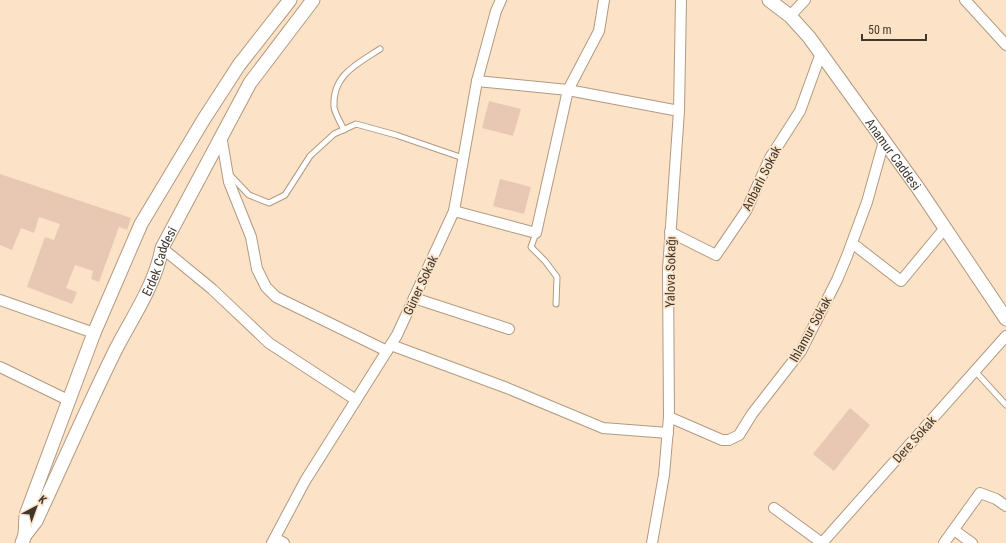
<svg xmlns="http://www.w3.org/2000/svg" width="1006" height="543" font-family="'Roboto Condensed',sans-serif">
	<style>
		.building { fill: #e8c8b3 }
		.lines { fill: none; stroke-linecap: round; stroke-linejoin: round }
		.service-casing { stroke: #b19a80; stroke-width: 7 }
		.minor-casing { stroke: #b19a80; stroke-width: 12 }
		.tertiary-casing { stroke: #b19a80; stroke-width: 15 }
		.service { stroke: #fff; stroke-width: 5 }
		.minor { stroke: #fff; stroke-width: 10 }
		.tertiary { stroke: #fff; stroke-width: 13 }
		.labels { text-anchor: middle; stroke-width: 3.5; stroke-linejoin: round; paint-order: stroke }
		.street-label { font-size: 13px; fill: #41372d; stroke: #fce3c7 }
	</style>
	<rect width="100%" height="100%" fill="#fce3c7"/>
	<g class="building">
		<polygon points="489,101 521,109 513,136 482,128"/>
		<polygon points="0,174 131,218 127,230 119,227 99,282 91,279 93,271 75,265 66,288 77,292 72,304 27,287 45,237 54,240 60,224 39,217 34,233 21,228 12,250 0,245"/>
		<polygon points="500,179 531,187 524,214 493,206"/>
		<polygon points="850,408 870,425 834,471 813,454"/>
	</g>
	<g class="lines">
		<defs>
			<g id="service">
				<path d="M344,130C341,123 335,114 334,107C332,75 357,64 380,49"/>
				<polyline points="230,175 249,195 269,203 285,195 310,156 334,134 356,124 396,135 463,158"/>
				<polyline points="536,233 531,247 545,261 557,277 556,304"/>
				<polyline points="975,371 1006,405"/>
			</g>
			<g id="minor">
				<polyline points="965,0 1006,45"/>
				<polyline points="790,16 805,0"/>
				<polyline points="477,81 568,90 679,111"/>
				<polyline points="221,135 229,182 251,237 257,269 266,287 276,297 387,351"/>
				<polyline points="454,211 536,233 568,90 599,31 604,0"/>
				<polyline points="670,232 716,255 746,211 770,158 800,111 821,53"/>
				<polyline points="852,243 901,281 945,228"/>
				<polyline points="162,248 212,289 269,343 356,400"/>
				<polyline points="414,298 509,329"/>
				<polyline points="0,300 94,333"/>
				<polyline points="391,345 507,388 603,428 668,433"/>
				<polyline points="0,367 70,401"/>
				<polyline points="669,417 722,440 729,440 739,435 752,414 801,351 837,280 847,256 867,202 884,141"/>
				<polyline points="774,508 822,543"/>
				<polyline points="954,530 972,543"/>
				<polyline points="275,538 284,543"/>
				<polyline points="272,543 305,481 397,335 454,211 477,81 496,11 501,0"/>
				<polyline points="652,543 664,475 669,417 668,269 679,111 681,0"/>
				<polyline points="822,543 1006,336"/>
				<polyline points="944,543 980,493 996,499 1006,506"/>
			</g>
			<g id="tertiary">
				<path id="s1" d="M769,0L790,16L809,37L918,188L1006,319"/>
				<polyline points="25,535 26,515 94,333 141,224 204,119 239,65 290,0"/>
				<path id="s2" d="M22,543L25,535L36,521C62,465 87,408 114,353C131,319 155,286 162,248L250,83L313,0"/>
			</g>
		</defs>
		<use href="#service" class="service-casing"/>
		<use href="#minor" class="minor-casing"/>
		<use href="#tertiary" class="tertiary-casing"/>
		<use href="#service" class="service"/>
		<use href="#minor" class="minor"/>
		<use href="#tertiary" class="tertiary"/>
	</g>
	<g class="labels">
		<g class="street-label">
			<text dy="5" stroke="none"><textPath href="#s1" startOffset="199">Anamur Caddesi</textPath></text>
			<text transform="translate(761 178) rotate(-63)" y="5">Anbarlı Sokak</text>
			<text dy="5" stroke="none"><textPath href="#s2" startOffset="314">Erdek Caddesi</textPath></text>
			<text transform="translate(670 272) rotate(-89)" y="5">Yalova Sokağı</text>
			<text transform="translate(420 285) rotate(-65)" y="5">Güner Sokak</text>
			<text transform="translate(810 329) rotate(-61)" y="5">Ihlamur Sokak</text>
			<text transform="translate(914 439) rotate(-48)" y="5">Dere Sokak</text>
		</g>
	</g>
	<g transform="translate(36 507) rotate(41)" stroke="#fce3c7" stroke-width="3" paint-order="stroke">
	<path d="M0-3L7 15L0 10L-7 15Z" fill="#41372d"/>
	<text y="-6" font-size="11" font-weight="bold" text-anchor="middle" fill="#41372d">K</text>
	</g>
	<path d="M862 34v6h64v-6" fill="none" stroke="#41372d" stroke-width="2"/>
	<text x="868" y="34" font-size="12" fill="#41372d" stroke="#fce3c7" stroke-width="3" paint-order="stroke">50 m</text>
</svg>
